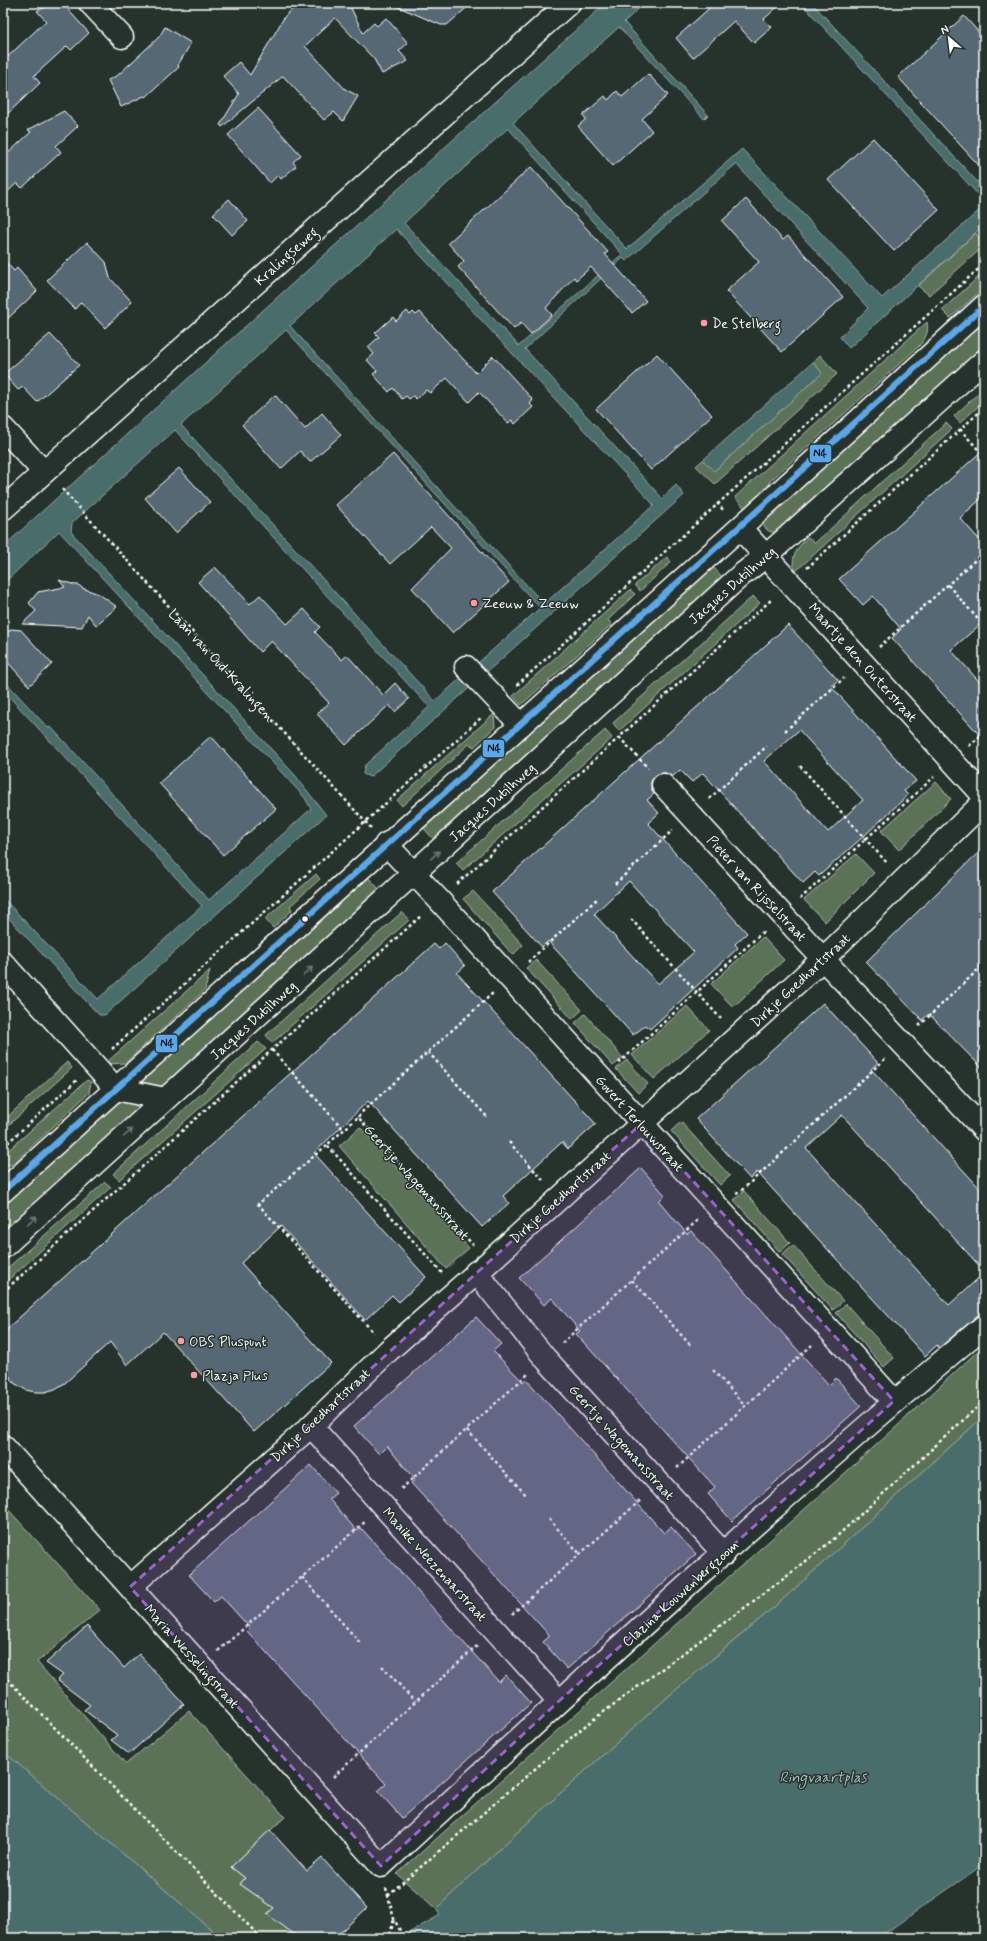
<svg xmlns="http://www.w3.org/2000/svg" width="987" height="1941" font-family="Mynerve,sans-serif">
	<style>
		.green { fill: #5b7257; stroke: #adb8ab }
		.water { fill: #486d6b; stroke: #91a7a6; fill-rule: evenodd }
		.building { fill: #576773; stroke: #fff; fill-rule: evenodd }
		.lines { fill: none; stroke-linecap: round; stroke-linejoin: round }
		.minor-casing { stroke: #fff; stroke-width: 25 }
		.major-casing { stroke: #fff; stroke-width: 25 }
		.path { stroke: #fff; stroke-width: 2.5; stroke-dasharray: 3 3; stroke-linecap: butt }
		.minor { stroke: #26332d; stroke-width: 22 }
		.major { stroke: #26332d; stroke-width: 22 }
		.bus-1-casing { stroke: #26332d; stroke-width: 9 }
		.bus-1 { stroke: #5aa8eb; stroke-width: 6 }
		.oneway { stroke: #727a76 }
		.marked { fill: #9c61cf; fill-opacity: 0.2; stroke: #9c61cf; stroke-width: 3; stroke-dasharray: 8 5; stroke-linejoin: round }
		.poi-dot { fill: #ff9aa2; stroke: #26332d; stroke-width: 1.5 }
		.bus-dot { fill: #fff; stroke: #26332d; stroke-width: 1.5 }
		.labels { text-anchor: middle; stroke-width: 3; stroke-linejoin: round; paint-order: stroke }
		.street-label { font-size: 14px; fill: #fff; stroke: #26332d }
		.poi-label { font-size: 14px; fill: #fff; stroke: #26332d; text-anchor: start }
		.water-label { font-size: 15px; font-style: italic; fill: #adbdbc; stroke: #26332d }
		.line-badge { stroke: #26332d; stroke-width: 1.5 }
		.pale-badge-label { font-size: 11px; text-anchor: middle; font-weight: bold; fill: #111 }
	</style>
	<rect width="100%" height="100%" fill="#26332d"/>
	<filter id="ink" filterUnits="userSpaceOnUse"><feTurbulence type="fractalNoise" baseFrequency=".025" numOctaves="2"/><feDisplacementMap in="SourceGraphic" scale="8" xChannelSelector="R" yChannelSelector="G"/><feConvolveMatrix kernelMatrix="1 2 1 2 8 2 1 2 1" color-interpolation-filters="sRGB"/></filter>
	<g filter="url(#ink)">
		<g class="green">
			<polygon points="976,233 984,246 929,295 918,286"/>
			<polygon points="984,272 984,288 950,318 942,310"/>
			<path d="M984,317V347L779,531C770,534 766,531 762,522Z"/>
			<path d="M927,322C929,332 926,338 919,346L770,481L764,501L749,513L735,497Z"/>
			<polygon points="820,355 837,374 715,484 696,466 703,460 714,471 822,373 813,362"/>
			<polygon points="984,388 984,401 960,423 954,416"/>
			<path d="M946,423L952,429L796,571C788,559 799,545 808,537L815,543Z"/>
			<polygon points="667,557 671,562 640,591 635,585"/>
			<polygon points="710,564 725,580 435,841 421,825"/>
			<polygon points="630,590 635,594 608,620 612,624 521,705 513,696"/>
			<polygon points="753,596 760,603 619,731 613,723"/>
			<polygon points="494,714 495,727 474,747 469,744 402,806 397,800"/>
			<polygon points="605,730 612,738 463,870 456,863"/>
			<polygon points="936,782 951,799 899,850 881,831"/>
			<polygon points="856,854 874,873 825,922 804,900"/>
			<polygon points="316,874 320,879 290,906 292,910 273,928 265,919"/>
			<polygon points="365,874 381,891 3,1231 3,1203"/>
			<polygon points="473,891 523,945 513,955 463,899"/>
			<polygon points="402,912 409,920 272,1043 266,1035"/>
			<polygon points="763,937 784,960 733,1007 711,984"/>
			<polygon points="536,960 582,1010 572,1019 526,968"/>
			<polygon points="210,970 205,990 125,1063 108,1064 107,1062"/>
			<polygon points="687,1006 709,1030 654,1079 632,1055"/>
			<polygon points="585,1014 623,1058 613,1066 575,1023"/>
			<polygon points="258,1042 266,1049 119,1180 113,1174"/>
			<polygon points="627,1060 648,1084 638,1093 616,1069"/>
			<polygon points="67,1062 72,1068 3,1130 3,1121"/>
			<polygon points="87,1080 91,1082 89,1093 12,1165 3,1165 3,1155"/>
			<polygon points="681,1122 730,1176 720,1185 671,1131"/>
			<polygon points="360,1127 469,1248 446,1269 339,1146"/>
			<polygon points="105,1182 111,1187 3,1285 3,1272"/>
			<polygon points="744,1191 790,1243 780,1252 734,1200"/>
			<polygon points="793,1245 843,1301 833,1310 782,1254"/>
			<polygon points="846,1304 894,1358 884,1367 836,1313"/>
			<polygon points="984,1345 984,1416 779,1603 670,1695 524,1826 436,1909 397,1874 893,1430"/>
			<polygon points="6,1507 100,1610 37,1662 126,1764 189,1711 285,1817 231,1867 245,1878 240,1884 274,1908 299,1938 221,1938 3,1751 3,1509"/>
		</g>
		<g class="water">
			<path d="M606,3H645L624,22L708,115L704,119L619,27L513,123L627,249L742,149L882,298L984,206V225L849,348L840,337L868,308L736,164L626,261L623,258L525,349L662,498L676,485L684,495L370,777L363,774L365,765L429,707L175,430L72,523L71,532L295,775L326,815L105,1015H99L3,912V898L98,999L202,906L3,690V679L48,728L51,727L209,900L311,809L305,798L59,531L3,584V547L282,293ZM508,128L622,254L519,346L404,223ZM396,229L654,505L544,604L290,326ZM286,330L540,608L435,701L181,425Z"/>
			<polygon points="801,3 812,3 984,189 984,201"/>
			<polygon points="813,362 822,373 714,471 703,460"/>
			<polygon points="984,1416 984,1864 878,1938 400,1938 440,1915 436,1909 524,1826 670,1695 779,1603"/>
			<polygon points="3,1751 10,1757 221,1938 3,1938"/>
		</g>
		<g class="building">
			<polygon points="53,3 65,3 70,12 89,33 71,50 67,46 34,76 40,83 3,118 3,61 46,21 37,11"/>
			<polygon points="299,3 351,3 349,4 363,33 374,23 377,26 386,18 408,43 399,51 408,61 382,74 374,59 335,18 305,46 345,89 358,96 343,121 334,112 324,120 283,76 222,127 220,125 239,94 223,76 239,62 250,75 285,16"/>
			<polygon points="389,3 472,3 447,25 441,25"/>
			<polygon points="715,3 782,3 764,19 772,27 754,43 734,21 693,58 676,38"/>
			<polygon points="964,16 984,38 984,171 898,77"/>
			<polygon points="165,27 191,43 178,65 179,67 146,97 144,96 121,107 108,80 118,75 159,37"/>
			<polygon points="648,74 668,95 642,119 652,131 613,166 578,126 586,119 583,115 605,96 608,100 617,91 622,97"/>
			<polygon points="258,108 301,155 293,162 296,166 281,179 278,175 270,183 228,135"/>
			<polygon points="64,111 78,126 56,146 61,152 22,188 17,183 3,196 3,158 31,132 28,130"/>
			<polygon points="873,138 939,210 894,251 828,180"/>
			<polygon points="531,167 608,252 605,254 646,301 632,313 591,267 576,280 574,277 546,308 552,315 531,334 521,323 514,329 458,267 464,261 448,243"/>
			<polygon points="229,199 248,221 232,235 213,214"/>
			<polygon points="746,199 783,240 788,236 843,297 782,352 726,291 759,262 722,221"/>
			<polygon points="87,242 106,262 110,278 132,302 105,328 81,302 75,309 47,280"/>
			<polygon points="3,259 14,271 17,268 37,291 3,323"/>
			<polygon points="407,311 410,315 413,312 416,315 420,312 476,373 493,356 533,400 530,404 533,407 515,424 512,420 508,423 479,392 469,402 447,378 430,393 426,390 416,399 413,396 409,399 406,396 402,399 393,388 389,392 373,374 377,371 367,360 374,354 368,347 379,337 375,333 393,317 396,321"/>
			<polygon points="50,334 79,365 37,402 23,387 18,390 4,374"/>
			<polygon points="657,354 712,415 651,470 596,409"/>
			<polygon points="275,395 305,429 322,413 341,435 310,462 300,451 281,469 242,425"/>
			<polygon points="984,449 984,496 960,518 984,545 984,621 951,650 984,687 984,740 892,638 901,629 873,596 863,605 839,579"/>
			<polygon points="393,454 509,582 453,633 412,588 451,548 431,527 390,564 336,505"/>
			<polygon points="179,468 210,502 176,533 145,498"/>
			<polygon points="215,567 250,604 260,595 287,624 304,609 320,627 315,632 342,660 347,655 383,695 395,683 409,699 395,712 389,705 346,745 317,714 329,703 271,641 260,652 198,582"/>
			<polygon points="59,580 75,585 79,585 82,588 99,594 117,607 96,625 88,615 82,627 22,624 36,611 29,603 38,592 65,587"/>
			<path d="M788,625L838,680L831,686L916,781L904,791L908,795L865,835L819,876L815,872L803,883L703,773L692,782L680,770L672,777L666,773H661L655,776L651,782V788L654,794L647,800L659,813L648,823L747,933L735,944L738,948L650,1029L646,1025L633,1035L548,941L542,947L492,892ZM799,730L863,800L828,832L764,761ZM629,881L694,952L658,984L594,914Z"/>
			<polygon points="11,629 21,630 52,664 29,686 3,657 3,637"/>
			<polygon points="211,736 276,809 223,855 159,783"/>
			<polygon points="984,847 984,1070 929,1014 922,1020 866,962"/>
			<polygon points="445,943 465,966 457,973 596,1124 568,1149 562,1142 503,1196 509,1203 482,1227 368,1101 314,1153 426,1277 399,1302 392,1295 365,1320 281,1226 241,1263 331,1363 254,1432 163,1332 127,1365 110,1342 65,1383 55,1389 45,1392 35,1392 26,1390 14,1383 3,1366 3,1341 5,1332 11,1325 434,944 439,949"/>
			<polygon points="823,1003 878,1063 871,1069 984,1193 984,1271 842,1115 806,1148 949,1305 984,1273 984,1310 939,1348 937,1345 925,1356 757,1172 750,1179 696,1119"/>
			<polygon points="641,1168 665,1195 659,1201 687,1234 691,1231 829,1385 836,1378 861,1406 732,1521 708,1494 715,1487 576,1334 580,1331 552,1298 544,1305 519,1278"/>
			<polygon points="476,1317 501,1344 493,1351 523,1382 526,1379 664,1533 671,1527 696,1554 567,1669 543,1642 550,1636 411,1483 415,1480 387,1446 379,1454 354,1426"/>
			<polygon points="311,1465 336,1493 329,1499 357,1531 361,1528 499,1682 506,1675 531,1703 402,1818 378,1791 386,1784 247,1631 250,1628 221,1596 214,1602 189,1575"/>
			<polygon points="87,1626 124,1668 139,1654 184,1704 129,1754 111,1740 117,1735 84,1710 90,1705 57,1680 63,1675 46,1663"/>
			<polygon points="270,1830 307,1871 322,1858 367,1908 334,1938 299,1938 267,1914 274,1908 240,1884 245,1878 231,1867"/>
		</g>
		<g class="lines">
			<defs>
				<g id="minor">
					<polyline points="90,3 122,37"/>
					<polyline points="3,428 44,472"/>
					<polyline points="3,509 569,3"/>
					<polyline points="741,529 984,796"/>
					<polyline points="466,667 521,725"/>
					<polyline points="663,785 823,959 984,1130"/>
					<polyline points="386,844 439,900 894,1401"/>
					<polyline points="3,963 116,1089 165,1099"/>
					<polyline points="476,1272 545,1358 724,1554"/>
					<polyline points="311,1426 559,1701"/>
					<path d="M3,1446L381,1866C579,1683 777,1500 984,1326"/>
					<polyline points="130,1587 311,1426 389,1350 489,1262 823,959 984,802"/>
				</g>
				<g id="major">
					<path d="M3,1191C329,895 659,604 984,306"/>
					<polyline points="3,1247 740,576 766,556 984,361"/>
				</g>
			</defs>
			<use href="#minor" class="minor-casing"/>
			<use href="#major" class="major-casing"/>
			<g class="path">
				<polyline points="960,429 984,456"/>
				<polyline points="62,489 371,828"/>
				<polyline points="717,503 724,511"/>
				<polyline points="807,568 984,408"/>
				<polyline points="948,585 984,626"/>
				<polyline points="879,647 984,552"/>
				<polyline points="517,685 984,264"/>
				<polyline points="785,731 844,678"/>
				<polyline points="619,737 648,768"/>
				<polyline points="969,746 984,733"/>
				<polyline points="800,766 888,864"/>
				<polyline points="709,799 767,746"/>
				<polyline points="457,884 772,599"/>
				<polyline points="615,884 673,830"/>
				<polyline points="800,899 934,777"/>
				<polyline points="631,919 721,1019"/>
				<polyline points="528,962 598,898"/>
				<polyline points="919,1026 984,964"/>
				<polyline points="112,1049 482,717"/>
				<polyline points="272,1050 344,1130"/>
				<polyline points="428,1052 488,1118"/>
				<polyline points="619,1063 765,930"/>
				<polyline points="358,1117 363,1111 493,993"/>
				<polyline points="509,1142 543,1180"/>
				<polyline points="327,1145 258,1204 374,1333"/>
				<polyline points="3,1147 77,1080"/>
				<polyline points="736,1193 742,1190 885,1059"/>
				<polyline points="442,1273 327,1145 358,1117 473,1245"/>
				<polyline points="632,1280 692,1347"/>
				<polyline points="3,1292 422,915"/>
				<polyline points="562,1343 698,1220"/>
				<polyline points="713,1370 745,1406"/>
				<polyline points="467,1430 526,1495"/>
				<polyline points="677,1468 812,1345"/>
				<polyline points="401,1489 528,1374"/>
				<polyline points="549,1519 580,1554"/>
				<polyline points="302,1577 361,1644"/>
				<polyline points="512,1614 642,1499"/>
				<polyline points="218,1651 366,1521"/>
				<polyline points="382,1666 415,1702"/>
				<polyline points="3,1675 261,1938"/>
				<polyline points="333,1777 477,1646"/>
				<polyline points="386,1888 394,1919 404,1938"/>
				<polyline points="388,1895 586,1725 786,1577 835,1538 984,1401"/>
				<polyline points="385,1938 390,1935 394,1919"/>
			</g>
			<use href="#minor" class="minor"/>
			<use href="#major" class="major"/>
			<defs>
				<polyline id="bus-1" points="3,1191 984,306"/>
			</defs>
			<use href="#bus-1" class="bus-1-casing"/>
			<use href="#bus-1" class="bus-1"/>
		</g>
		<defs><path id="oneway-shaft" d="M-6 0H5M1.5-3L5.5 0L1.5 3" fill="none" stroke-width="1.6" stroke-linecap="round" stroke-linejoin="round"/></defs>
		<g class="oneway">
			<use href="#oneway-shaft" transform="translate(435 855) rotate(-42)"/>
			<use href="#oneway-shaft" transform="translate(308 971) rotate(-42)"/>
			<use href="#oneway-shaft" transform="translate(128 1133) rotate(-42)"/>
			<use href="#oneway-shaft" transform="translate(32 1220) rotate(-42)"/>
		</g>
	</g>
	<path class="marked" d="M641,1124L894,1401L559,1701L381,1866L130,1587Z"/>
	<g class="poi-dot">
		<circle cx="704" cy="323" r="4"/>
		<circle cx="474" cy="603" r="4"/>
		<circle cx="181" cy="1341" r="4"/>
		<circle cx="194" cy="1375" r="4"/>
	</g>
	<circle class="bus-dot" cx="305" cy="919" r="3.5"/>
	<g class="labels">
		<g class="street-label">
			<text transform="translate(286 256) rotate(-42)" y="5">Kralingseweg</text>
			<text transform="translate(732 585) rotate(-41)" y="5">Jacques Dutilhweg</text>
			<text transform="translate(863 662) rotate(48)" y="5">Maartje den Outerstraat</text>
			<text transform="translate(222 665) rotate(47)" y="5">Laan van Oud-Kralingen</text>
			<text transform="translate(492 802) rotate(-42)" y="5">Jacques Dutilhweg</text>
			<text transform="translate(757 888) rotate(47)" y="5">Pieter van Rijsselstraat</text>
			<text transform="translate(800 980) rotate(-43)" y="5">Dirkje Goedhartstraat</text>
			<text transform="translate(253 1020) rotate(-42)" y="5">Jacques Dutilhweg</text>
			<text transform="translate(640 1123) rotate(48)" y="5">Govert Terlouwstraat</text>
			<text transform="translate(417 1182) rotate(48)" y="5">Geertje Wagemansstraat</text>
			<text transform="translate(560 1197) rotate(-42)" y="5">Dirkje Goedhartstraat</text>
			<text transform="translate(320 1415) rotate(-43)" y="5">Dirkje Goedhartstraat</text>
			<text transform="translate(622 1442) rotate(48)" y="5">Geertje Wagemansstraat</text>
			<text transform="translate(435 1564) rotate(48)" y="5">Maaike Weezenaarstraat</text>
			<text transform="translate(680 1593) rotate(-42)" y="5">Clazina Kouwenbergzoom</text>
			<text transform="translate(192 1656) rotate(48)" y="5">Maria Wesselingstraat</text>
		</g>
		<g class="poi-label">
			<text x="712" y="328">De Stelberg</text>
			<text x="482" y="608">Zeeuw &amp; Zeeuw</text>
			<text x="189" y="1346">OBS Pluspunt</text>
			<text x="202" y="1380">Plazja Plus</text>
		</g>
		<g class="water-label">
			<text x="823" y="1782">Ringvaartplas</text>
		</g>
	</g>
	<g class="line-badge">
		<rect x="809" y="444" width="23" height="19" rx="4" fill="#5aa8eb"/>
		<rect x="482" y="739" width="23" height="19" rx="4" fill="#5aa8eb"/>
		<rect x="155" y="1034" width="23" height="19" rx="4" fill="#5aa8eb"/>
	</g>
	<g class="pale-badge-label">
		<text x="820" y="457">N4</text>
		<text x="494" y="752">N4</text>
		<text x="167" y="1047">N4</text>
	</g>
	<rect width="987" height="1941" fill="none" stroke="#26332d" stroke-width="16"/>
	<rect x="8" y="8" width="971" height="1925" fill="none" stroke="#fff" stroke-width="1.5" filter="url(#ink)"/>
	<g transform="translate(949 38) rotate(332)" stroke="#26332d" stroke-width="3" paint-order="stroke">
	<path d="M0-3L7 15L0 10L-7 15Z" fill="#ffffff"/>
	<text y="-6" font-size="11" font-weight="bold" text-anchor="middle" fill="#ffffff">N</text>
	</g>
</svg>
